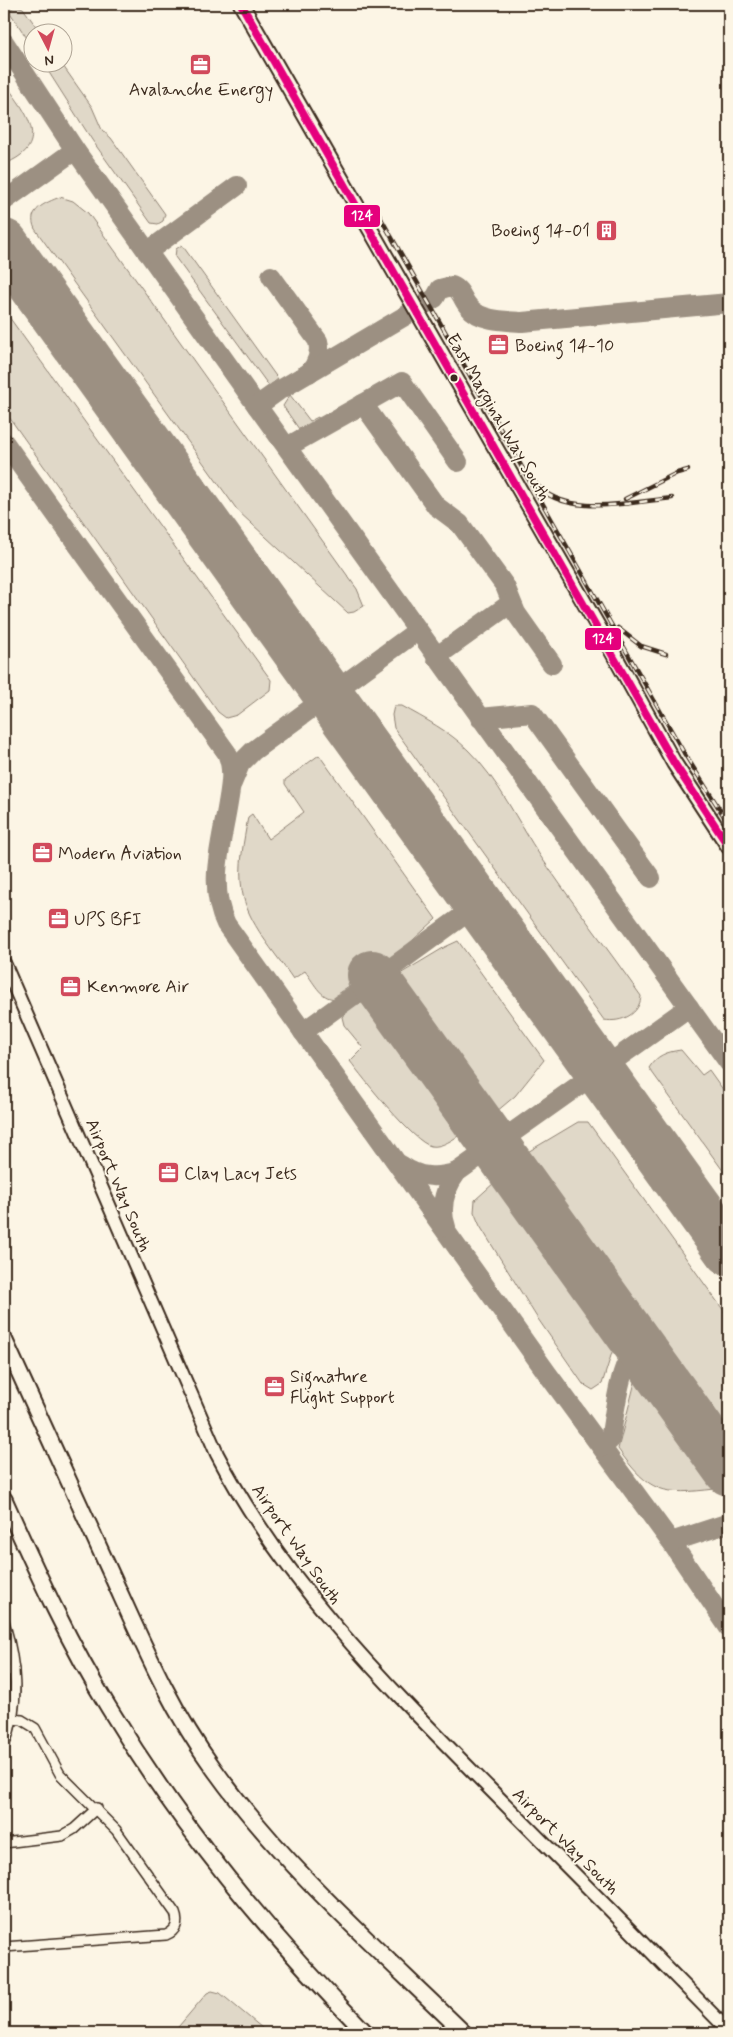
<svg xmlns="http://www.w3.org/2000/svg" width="733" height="2037" font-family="Mynerve,sans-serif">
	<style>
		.green { fill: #e0d8c8; stroke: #8e8173 }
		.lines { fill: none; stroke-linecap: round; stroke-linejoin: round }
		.taxiway { stroke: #9c9082; stroke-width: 20 }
		.runway { stroke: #9c9082; stroke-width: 50 }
		.street-casing { stroke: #3b2a1e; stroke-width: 12 }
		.secondary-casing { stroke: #3b2a1e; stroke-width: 16 }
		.primary-casing { stroke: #3b2a1e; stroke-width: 18 }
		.highway-casing { stroke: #3b2a1e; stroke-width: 19 }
		.street { stroke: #fcf5e5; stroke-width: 9 }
		.secondary { stroke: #fcf5e5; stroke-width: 12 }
		.primary { stroke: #fcf5e5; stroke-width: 14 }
		.highway { stroke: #fcf5e5; stroke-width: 15 }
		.rail-casing { stroke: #3b2a1e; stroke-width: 4.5 }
		.rail { stroke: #fcf5e5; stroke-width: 2.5; stroke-dasharray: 8; stroke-linecap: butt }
		.bus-1-casing { stroke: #fcf5e5; stroke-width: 11 }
		.bus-1 { stroke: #e5007d; stroke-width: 8 }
		.bus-dot { fill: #3b2a1e; stroke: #fcf5e5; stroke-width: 2 }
		.labels { text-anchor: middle; stroke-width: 4; stroke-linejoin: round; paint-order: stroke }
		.poi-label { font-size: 18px; fill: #3b2a1e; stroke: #fcf5e5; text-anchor: start }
		.street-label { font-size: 18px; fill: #3b2a1e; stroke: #fcf5e5 }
		.line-badge { stroke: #fcf5e5; stroke-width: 2 }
		.badge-label { font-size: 14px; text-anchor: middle; font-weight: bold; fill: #fff }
	</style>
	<rect width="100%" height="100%" fill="#fcf5e5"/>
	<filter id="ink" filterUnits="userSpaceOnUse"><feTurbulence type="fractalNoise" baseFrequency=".02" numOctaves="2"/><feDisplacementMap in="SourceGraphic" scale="10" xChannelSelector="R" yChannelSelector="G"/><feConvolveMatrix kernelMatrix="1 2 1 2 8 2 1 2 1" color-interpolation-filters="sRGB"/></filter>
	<g filter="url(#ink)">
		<g class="green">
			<polygon points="15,6 23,8 40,32 32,32 32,46 9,11"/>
			<polygon points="43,63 61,63 92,107 102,130 111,138 165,214 163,221 158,224 151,223 92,140"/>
			<path d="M4,82C17,101 48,134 21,155C16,159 9,162 4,165Z"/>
			<path d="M60,197L73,201L88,213L357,589L364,606L354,612L348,613L238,511L35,229C26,210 45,203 60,197Z"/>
			<polygon points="182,245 278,379 269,386 175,257 176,249"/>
			<polygon points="4,310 271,680 270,690 237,715 226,718 218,712 4,410"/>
			<polygon points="290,395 310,421 318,417 320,421 306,428 299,429 283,406"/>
			<path d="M394,706H402C425,719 449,731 468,750C499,780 517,821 541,857C573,904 608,949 641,996C640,1014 622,1023 604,1020L394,728L392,715Z"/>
			<path d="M319,755L436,919L390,961L386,957L348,984L349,986L337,994L339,998C322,1002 315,984 305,971L293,979C275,952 247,923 242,890C238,866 244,841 248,817L252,814L268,839L304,812L285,784V780Z"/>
			<polygon points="458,941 544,1060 515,1096 496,1112 404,984 400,974 445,947"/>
			<path d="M364,999L371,1005L463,1133C453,1139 442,1148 431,1146C414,1143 362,1077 350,1061L363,1048L344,1025L342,1017L346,1011Z"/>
			<path d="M681,1050L702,1075L709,1070L729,1098V1179L649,1068C657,1055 666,1052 681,1050Z"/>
			<polygon points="578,1122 588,1122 729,1318 729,1435 526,1153"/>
			<polygon points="495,1182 614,1346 602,1384 593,1390 583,1384 536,1316 480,1226 474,1212 475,1200"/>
			<path d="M636,1378L715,1489C663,1495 650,1494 618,1449Z"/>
			<polygon points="212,1991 220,1993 268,2033 173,2033 207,1993"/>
		</g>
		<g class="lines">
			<g class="taxiway">
				<polyline points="4,42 75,150 257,406 729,1063"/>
				<polyline points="4,201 75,150"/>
				<polyline points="147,252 237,186"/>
				<path d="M271,276L318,341C321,353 317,364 309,373"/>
				<path d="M435,298L440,289L452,286C462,290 462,300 469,307C480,321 505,321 522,322L729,303"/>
				<polyline points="363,404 436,506 460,524 505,586 516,613 552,664"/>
				<polyline points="257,406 278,391 432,300"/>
				<path d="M4,442L227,753C234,770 231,785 228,803C222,842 207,886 226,924L547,1373L671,1542L729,1628"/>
				<polyline points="287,447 402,382 458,462"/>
				<polyline points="436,657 511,603"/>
				<polyline points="480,718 532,713 651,878"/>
				<polyline points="232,783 240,764 253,751 417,631"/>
				<path d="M356,995C371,989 380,993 392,1003"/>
				<polyline points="303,1032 479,904"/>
				<path d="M401,1165C419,1178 437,1179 457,1172"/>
				<path d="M446,1227C439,1207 445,1188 457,1172L689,1007"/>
				<path d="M602,1447L610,1440C615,1414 618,1364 638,1346"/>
				<polyline points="671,1542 729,1523"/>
			</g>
			<g class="runway">
				<polyline points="4,244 729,1251"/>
				<polyline points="372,975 729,1471"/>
			</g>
			<defs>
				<g id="street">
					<path d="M4,1621C16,1663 21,1705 4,1746"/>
					<polyline points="4,1671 14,1670"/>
					<polyline points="4,1843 62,1836 74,1829 97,1808"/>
					<path d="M4,1947L166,1935C176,1931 179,1923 175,1913L116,1830L60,1774L35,1728L22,1720L12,1719"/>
				</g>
				<path id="secondary" d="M4,963L217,1454C284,1583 387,1685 488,1787C569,1868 649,1949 729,2031"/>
				<polyline id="primary" points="241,4 612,651 674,763 729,847"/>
				<g id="highway">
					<path d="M4,1339C40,1418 76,1498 113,1578C143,1644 171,1710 214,1769C284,1867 378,1949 464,2033"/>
					<path d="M4,1499C36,1570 68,1642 109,1708C182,1829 267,1932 366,2033"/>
				</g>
			</defs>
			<use href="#street" class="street-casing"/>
			<use href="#secondary" class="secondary-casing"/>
			<use href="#primary" class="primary-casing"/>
			<use href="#highway" class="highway-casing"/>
			<use href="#street" class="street"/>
			<use href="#secondary" class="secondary"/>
			<use href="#primary" class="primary"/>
			<use href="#highway" class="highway"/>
			<defs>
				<g id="rail">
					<polyline points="379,215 684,753 729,824"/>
					<path d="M534,482C563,519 632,502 672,498"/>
					<polyline points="625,499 677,473 688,470"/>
					<polyline points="618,628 641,646 666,654"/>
				</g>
			</defs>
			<use href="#rail" class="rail-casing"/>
			<use href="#rail" class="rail"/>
			<defs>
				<polyline id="bus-1" points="241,4 674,763 729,847"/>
			</defs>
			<use href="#bus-1" class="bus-1-casing"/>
			<use href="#bus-1" class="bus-1"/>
		</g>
	</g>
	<defs>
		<symbol id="office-square" viewBox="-11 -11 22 22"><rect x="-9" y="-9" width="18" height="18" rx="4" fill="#d1495b" stroke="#fcf5e5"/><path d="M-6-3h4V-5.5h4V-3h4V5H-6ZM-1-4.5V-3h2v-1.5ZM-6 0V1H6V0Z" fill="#fff"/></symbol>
		<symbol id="building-square" viewBox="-11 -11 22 22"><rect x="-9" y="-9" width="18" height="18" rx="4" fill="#d1495b" stroke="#fcf5e5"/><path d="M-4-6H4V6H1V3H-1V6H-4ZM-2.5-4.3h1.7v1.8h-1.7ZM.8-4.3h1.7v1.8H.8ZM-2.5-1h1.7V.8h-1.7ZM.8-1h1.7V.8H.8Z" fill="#fff"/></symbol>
	</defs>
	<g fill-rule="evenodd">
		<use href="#office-square" x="188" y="52" width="25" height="25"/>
		<use href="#building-square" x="594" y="218" width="25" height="25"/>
		<use href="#office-square" x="486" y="332" width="25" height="25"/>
		<use href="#office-square" x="30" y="840" width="25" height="25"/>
		<use href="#office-square" x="46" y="906" width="25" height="25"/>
		<use href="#office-square" x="58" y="974" width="25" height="25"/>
		<use href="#office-square" x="156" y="1160" width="25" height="25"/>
		<use href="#office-square" x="262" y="1374" width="25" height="25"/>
	</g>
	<circle class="bus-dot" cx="454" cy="378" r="4.5"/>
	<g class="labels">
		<g class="poi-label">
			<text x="201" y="95" text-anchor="middle">Avalanche Energy</text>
			<text x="590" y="236" text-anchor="end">Boeing 14-01</text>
			<text x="515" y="351">Boeing 14-10</text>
			<text x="58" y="859">Modern Aviation</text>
			<text x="74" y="925">UPS BFI</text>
			<text x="87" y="992">Kenmore Air</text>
			<text x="184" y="1179">Clay Lacy Jets</text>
			<text x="290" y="1382">Signature<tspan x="290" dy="21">Flight Support</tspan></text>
		</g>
		<g class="street-label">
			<text transform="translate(499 417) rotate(60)" y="6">East Marginal Way South</text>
			<text transform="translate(119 1185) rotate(67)" y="6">Airport Way South</text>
			<text transform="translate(297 1544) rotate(55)" y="6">Airport Way South</text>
			<text transform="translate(566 1841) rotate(45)" y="6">Airport Way South</text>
		</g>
	</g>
	<g class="line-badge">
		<rect x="343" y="204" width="38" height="24" rx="5" fill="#e5007d"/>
		<rect x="584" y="627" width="38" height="24" rx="5" fill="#e5007d"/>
	</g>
	<g class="badge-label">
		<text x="362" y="220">124</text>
		<text x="603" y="643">124</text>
	</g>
	<rect width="733" height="2037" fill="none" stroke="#fcf5e5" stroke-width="20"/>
	<rect x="10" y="10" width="713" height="2017" fill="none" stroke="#3b2a1e" stroke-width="2" filter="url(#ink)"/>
	<g transform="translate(48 48) rotate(174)"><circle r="24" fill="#fcf5e5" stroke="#afa495"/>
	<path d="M0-4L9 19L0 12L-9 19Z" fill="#d1495b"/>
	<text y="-8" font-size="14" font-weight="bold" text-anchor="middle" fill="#3b2a1e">N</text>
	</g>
</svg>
